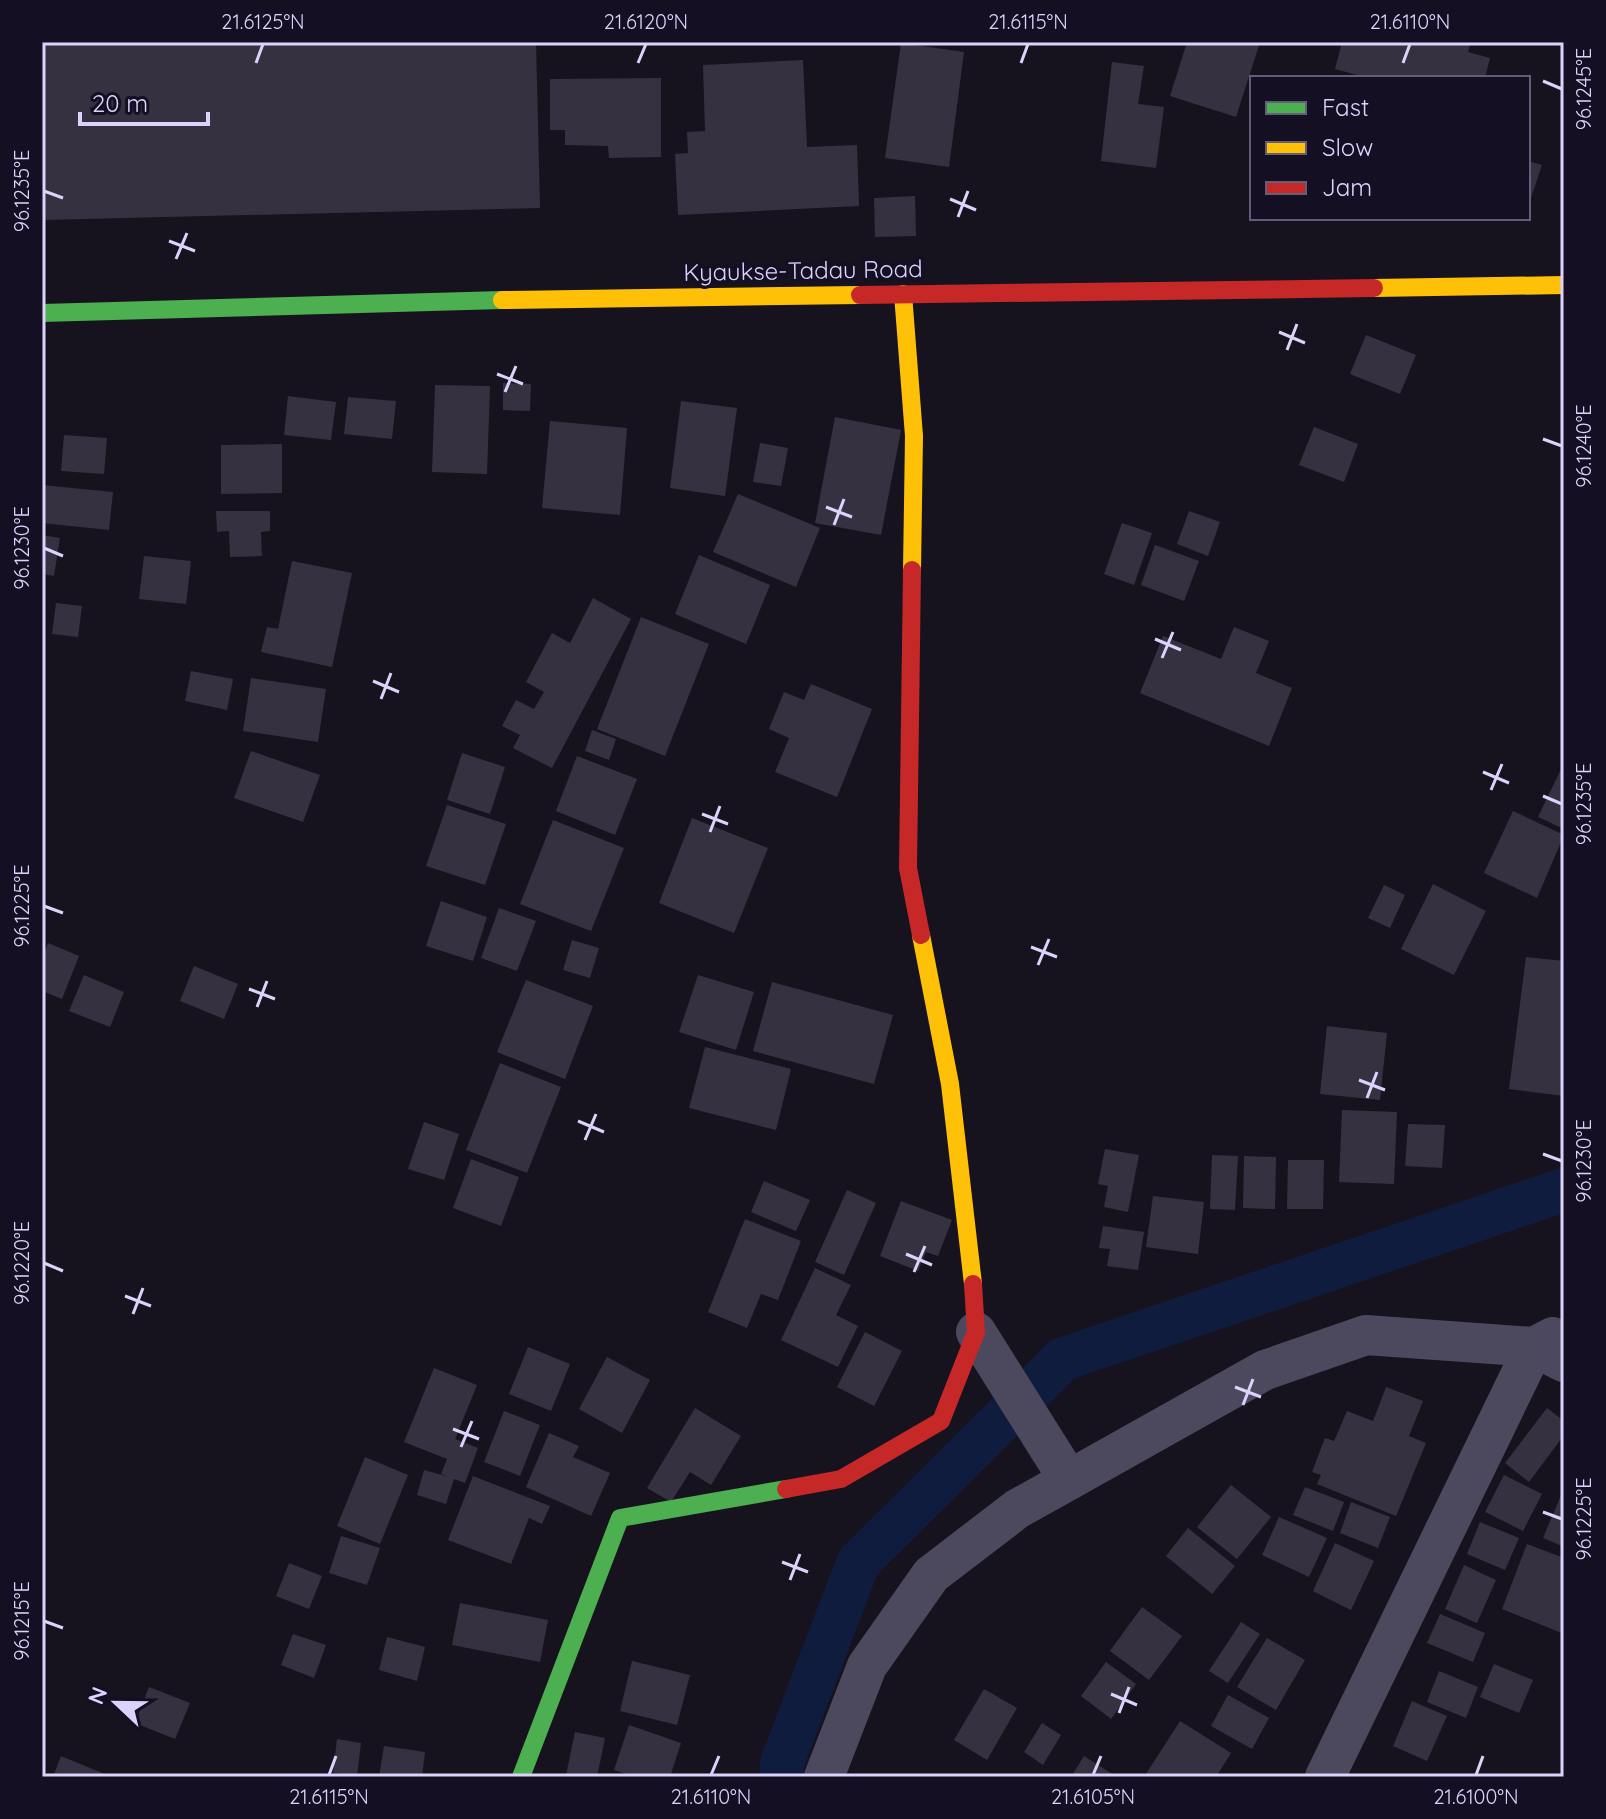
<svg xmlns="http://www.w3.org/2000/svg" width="1606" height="1819" font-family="Quicksand,sans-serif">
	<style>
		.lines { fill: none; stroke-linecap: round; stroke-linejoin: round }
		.canal { stroke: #101c3e; stroke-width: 44 }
		.building { fill: #363140 }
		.street { stroke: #4c495e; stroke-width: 40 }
		.fast { stroke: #4caf50; stroke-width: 18 }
		.slow { stroke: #ffc107; stroke-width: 18 }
		.jam { stroke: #c62828; stroke-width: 18 }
		.ticks { fill: none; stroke: #dcd3fc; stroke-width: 3 }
		.labels { text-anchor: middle; stroke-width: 7; stroke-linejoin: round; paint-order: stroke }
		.street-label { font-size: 24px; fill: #dcd3fc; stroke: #140f22 }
		.neatline { fill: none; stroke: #dcd3fc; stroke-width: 3 }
		.ticks-label { font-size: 20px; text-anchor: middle; fill: #dcd3fc }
	</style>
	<rect width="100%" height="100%" fill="#16131e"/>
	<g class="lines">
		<polyline class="canal" points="782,1777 782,1763 858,1563 1063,1359 1564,1190"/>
	</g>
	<g class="building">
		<polygon points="42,42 536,42 540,208 42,220"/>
		<polygon points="1187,42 1260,42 1236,117 1170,96"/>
		<polygon points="1342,42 1471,42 1468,52 1490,58 1485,78 1368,78 1335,69"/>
		<polygon points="901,43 964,52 949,167 885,158"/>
		<polygon points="803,60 807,147 857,145 859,206 678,215 675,154 688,153 687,132 705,131 703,65"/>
		<polygon points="1112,62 1144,66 1138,104 1164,107 1156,168 1101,161"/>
		<polygon points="661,78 661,157 609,158 608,146 565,145 565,130 550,130 550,79"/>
		<polygon points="1528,161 1542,165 1530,201 1528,200"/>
		<polygon points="915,196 916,236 875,237 874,198"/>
		<polygon points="1366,335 1416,355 1400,394 1350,374"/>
		<polygon points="503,383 531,384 530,411 503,410"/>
		<polygon points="435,385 490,386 487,474 432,472"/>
		<polygon points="288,396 336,402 331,440 284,435"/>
		<polygon points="348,397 396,401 392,439 344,434"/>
		<polygon points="681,401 737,408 725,496 670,488"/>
		<polygon points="835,417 901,430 881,535 815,523"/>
		<polygon points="550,421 627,428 620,515 542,508"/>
		<polygon points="1314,427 1358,444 1344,482 1299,465"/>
		<polygon points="64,435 107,438 104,474 61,471"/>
		<polygon points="760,443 788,448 781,486 753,482"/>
		<polygon points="282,444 282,493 221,494 221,445"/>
		<polygon points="42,485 113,492 109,530 42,523"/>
		<polygon points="738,494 820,528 796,587 713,552"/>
		<polygon points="216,511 270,511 270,531 261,532 262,556 230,557 229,531 217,532"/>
		<polygon points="1189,511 1220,522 1208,556 1177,544"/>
		<polygon points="1122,523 1152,533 1134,585 1104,574"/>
		<polygon points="42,535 60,538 54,576 42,574"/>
		<polygon points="1155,545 1199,561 1184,601 1141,585"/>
		<polygon points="699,555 770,585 746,644 675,614"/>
		<polygon points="144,556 191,561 186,604 139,599"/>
		<polygon points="292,561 352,573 332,667 261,652 267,627 278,629"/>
		<polygon points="593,598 631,619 552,768 513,748 520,735 502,726 516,700 534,709 544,692 526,682 552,633 570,643"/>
		<polygon points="56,603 82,606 78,637 52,634"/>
		<polygon points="641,617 709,644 665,756 597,729"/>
		<polygon points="1234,627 1269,641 1256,673 1292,688 1269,746 1140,693 1163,636 1221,659"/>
		<polygon points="191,671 233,679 227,710 185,701"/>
		<polygon points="251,678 326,689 318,742 243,731"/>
		<polygon points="811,684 872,709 837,797 775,772 789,738 769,729 784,692 804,700"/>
		<polygon points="592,730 616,739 609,760 585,751"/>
		<polygon points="251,751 320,775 303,822 234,798"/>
		<polygon points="462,753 505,767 490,814 447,800"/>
		<polygon points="577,756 637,779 615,835 556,811"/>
		<polygon points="1564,763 1564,829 1538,817"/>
		<polygon points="447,805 506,824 485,885 426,866"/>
		<polygon points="1513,811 1564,835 1537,898 1484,873"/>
		<polygon points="692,818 768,848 734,933 659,903"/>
		<polygon points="553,820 624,848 591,931 520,904"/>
		<polygon points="1433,884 1486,911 1454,975 1401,949"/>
		<polygon points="1384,885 1405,895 1390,928 1368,918"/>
		<polygon points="441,901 487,917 473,961 426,946"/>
		<polygon points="499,908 536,921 517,971 481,958"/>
		<polygon points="572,940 599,948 590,978 563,970"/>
		<polygon points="48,943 79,956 62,999 42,991 42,959"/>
		<polygon points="1526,957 1564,961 1564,1096 1509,1089"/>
		<polygon points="194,966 238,984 224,1019 180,1001"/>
		<polygon points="84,975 124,992 110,1027 69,1011"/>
		<polygon points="698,975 754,992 736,1050 679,1032"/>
		<polygon points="526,980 593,1006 565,1079 497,1052"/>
		<polygon points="772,982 893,1015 874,1084 753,1051"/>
		<polygon points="1327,1026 1387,1033 1380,1100 1320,1094"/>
		<polygon points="705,1047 791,1069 776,1130 689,1108"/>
		<polygon points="500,1063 561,1087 527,1173 466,1150"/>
		<polygon points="1342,1110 1397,1112 1394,1184 1339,1182"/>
		<polygon points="424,1122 459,1134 444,1180 408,1169"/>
		<polygon points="1408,1124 1445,1125 1442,1168 1405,1166"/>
		<polygon points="1105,1149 1139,1155 1128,1212 1104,1207 1108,1186 1098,1184"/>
		<polygon points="1212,1155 1238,1156 1235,1210 1210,1209"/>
		<polygon points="1244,1156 1276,1157 1275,1209 1243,1208"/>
		<polygon points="471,1159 519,1177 501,1226 453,1208"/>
		<polygon points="1288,1160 1324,1160 1323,1209 1287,1209"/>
		<polygon points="764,1181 810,1200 796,1231 751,1212"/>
		<polygon points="847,1190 876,1203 844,1275 815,1262"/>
		<polygon points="1153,1196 1204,1202 1198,1254 1146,1247"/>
		<polygon points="901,1201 952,1220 938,1256 926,1252 918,1271 880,1256"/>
		<polygon points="745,1219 801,1241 778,1300 761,1294 747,1328 708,1312"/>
		<polygon points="1103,1226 1144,1232 1138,1270 1107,1266 1110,1249 1099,1248"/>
		<polygon points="815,1268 851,1285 836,1315 858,1326 838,1367 781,1340"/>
		<polygon points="865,1332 902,1351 874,1406 837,1387"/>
		<polygon points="528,1347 570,1364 551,1411 509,1394"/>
		<polygon points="607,1357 650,1380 622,1433 579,1409"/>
		<polygon points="434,1368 477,1385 455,1439 478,1448 465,1483 454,1479 446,1504 417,1495 424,1470 449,1477 441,1474 447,1459 404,1442"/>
		<polygon points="1386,1387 1423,1401 1409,1436 1426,1443 1396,1516 1317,1484 1321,1475 1312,1472 1325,1438 1334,1441 1347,1411 1373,1421"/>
		<polygon points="695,1408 741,1436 711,1485 690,1472 671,1502 647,1488"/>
		<polygon points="1547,1408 1564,1421 1564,1435 1529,1482 1505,1463"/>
		<polygon points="504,1411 540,1425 520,1476 484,1462"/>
		<polygon points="549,1433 579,1446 573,1457 610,1473 591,1516 526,1487"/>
		<polygon points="365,1457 408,1475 380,1544 337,1526"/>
		<polygon points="1504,1475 1542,1494 1523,1531 1485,1512"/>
		<polygon points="473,1476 550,1506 542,1524 529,1518 511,1564 448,1540"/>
		<polygon points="1231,1485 1271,1517 1237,1559 1197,1527"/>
		<polygon points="1305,1487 1344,1502 1333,1531 1293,1515"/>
		<polygon points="1564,1488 1564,1547 1543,1538"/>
		<polygon points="1351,1502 1390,1517 1378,1548 1340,1533"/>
		<polygon points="1279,1517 1327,1538 1309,1577 1262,1555"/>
		<polygon points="1480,1522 1519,1538 1505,1570 1467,1554"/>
		<polygon points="1188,1528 1235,1566 1212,1594 1166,1556"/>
		<polygon points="341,1536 380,1548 367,1585 329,1573"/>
		<polygon points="1335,1543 1374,1561 1351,1610 1313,1591"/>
		<polygon points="1527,1544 1564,1558 1564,1634 1502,1609"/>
		<polygon points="289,1563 322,1576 309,1609 276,1596"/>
		<polygon points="1464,1565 1496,1580 1477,1623 1445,1609"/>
		<polygon points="460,1603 548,1620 540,1662 452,1645"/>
		<polygon points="1142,1607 1182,1636 1149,1680 1110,1651"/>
		<polygon points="1440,1614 1485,1633 1473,1662 1427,1643"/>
		<polygon points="1241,1622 1260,1634 1228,1683 1209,1671"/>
		<polygon points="293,1634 326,1645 314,1678 281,1665"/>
		<polygon points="387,1637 425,1647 417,1681 379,1670"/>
		<polygon points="1267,1638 1305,1660 1276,1710 1237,1687"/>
		<polygon points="632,1661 690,1675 677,1725 620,1711"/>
		<polygon points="1106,1662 1136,1684 1111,1719 1081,1696"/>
		<polygon points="1494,1664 1533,1680 1519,1713 1480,1697"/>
		<polygon points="1439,1671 1478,1687 1466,1718 1427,1702"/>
		<polygon points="149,1687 190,1703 175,1739 135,1723"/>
		<polygon points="984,1689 1017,1708 987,1760 954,1740"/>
		<polygon points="1228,1695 1269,1718 1252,1749 1211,1726"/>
		<polygon points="1412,1701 1447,1716 1427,1761 1393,1746"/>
		<polygon points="1180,1721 1231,1753 1216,1777 1146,1774"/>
		<polygon points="1042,1723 1061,1735 1043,1765 1024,1752"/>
		<polygon points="629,1725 681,1743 670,1777 634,1777 614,1770"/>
		<polygon points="575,1732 605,1738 597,1777 566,1775"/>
		<polygon points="337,1739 361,1743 357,1776 333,1773"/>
		<polygon points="384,1746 425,1752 422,1777 379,1777"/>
		<polygon points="61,1756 112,1777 53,1777"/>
		<polygon points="1084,1756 1117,1777 1071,1777"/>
	</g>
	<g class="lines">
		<g class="street">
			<polyline points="976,1332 1069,1480"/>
			<polyline points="824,1777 867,1666 931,1575 1017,1509 1069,1480 1265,1370 1366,1335 1534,1347 1564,1362"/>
			<polyline points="1325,1777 1534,1347 1553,1337"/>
		</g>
		<g class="fast">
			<polyline points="42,313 502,300"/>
			<polyline points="521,1777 620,1518 786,1489"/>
		</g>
		<g class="slow">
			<polyline points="1374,288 1564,285"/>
			<polyline points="903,294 914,436 912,570"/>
			<polyline points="502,300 860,295"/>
			<polyline points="921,935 950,1084 973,1284"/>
		</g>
		<g class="jam">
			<polyline points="860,295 1374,288"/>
			<polyline points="912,570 908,868 921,935"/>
			<polyline points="786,1489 841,1479 941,1421 976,1332 973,1284"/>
		</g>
	</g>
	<path class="ticks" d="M256,63L263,44M638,63L646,44M1021,63L1028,44M1403,63L1410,44M1543,81L1562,89M44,191L63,198M950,199L976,210M958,217L968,191M169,241L195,251M176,259L187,233M1279,332L1305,343M1287,350L1297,324M497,374L523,384M505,392L516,366M1543,439L1562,446M826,507L852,517M834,525L844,499M44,548L63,556M1155,639L1181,650M1162,658L1173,632M373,681L399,692M381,699L391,673M1483,772L1509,783M1491,790L1502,764M1543,796L1562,804M702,814L728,824M710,832L720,806M44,906L63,913M1031,947L1057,957M1038,965L1049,939M249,989L275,999M257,1007L267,981M1359,1080L1385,1090M1367,1098L1377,1072M578,1121L604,1132M585,1140L596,1114M1543,1154L1562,1161M906,1254L932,1265M44,1263L63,1271M914,1272L925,1246M125,1296L151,1306M133,1314L143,1288M1235,1387L1261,1397M1243,1405L1253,1379M453,1429L479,1439M461,1447L472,1421M1543,1512L1562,1519M782,1562L808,1572M790,1580L800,1554M44,1621L63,1628M1111,1694L1137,1705M1119,1713L1129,1687M329,1775L336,1756M711,1775L719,1756M1093,1775L1101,1756M1476,1775L1483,1756"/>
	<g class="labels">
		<g class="street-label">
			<text transform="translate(803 271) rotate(-1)" y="8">Kyaukse-Tadau Road</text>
		</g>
	</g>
	<rect width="1606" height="1819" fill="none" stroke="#140f22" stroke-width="88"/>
	<rect x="1250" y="76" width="280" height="144" fill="#140f22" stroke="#645d79" stroke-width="2"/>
	<rect x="1266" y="102" width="40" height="12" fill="#4caf50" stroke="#645d79" stroke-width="2"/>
	<text x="1322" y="116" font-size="24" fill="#dcd3fc">Fast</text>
	<rect x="1266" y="142" width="40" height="12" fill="#ffc107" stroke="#645d79" stroke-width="2"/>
	<text x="1322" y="156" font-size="24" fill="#dcd3fc">Slow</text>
	<rect x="1266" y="182" width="40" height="12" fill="#c62828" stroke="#645d79" stroke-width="2"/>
	<text x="1322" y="196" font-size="24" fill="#dcd3fc">Jam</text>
	<g transform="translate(116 1703) rotate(292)" stroke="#140f22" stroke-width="6" paint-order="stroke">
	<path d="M0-6L14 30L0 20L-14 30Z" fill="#dcd3fc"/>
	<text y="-12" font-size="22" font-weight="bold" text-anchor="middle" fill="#dcd3fc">N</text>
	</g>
	<path d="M80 112v12h128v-12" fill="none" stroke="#dcd3fc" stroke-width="4"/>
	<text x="92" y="112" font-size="24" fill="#dcd3fc" stroke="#140f22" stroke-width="6" paint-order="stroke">20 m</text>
	<rect x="44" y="44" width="1518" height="1731" class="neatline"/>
	<g class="ticks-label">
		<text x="263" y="29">21.6125°N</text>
		<text x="646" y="29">21.6120°N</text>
		<text x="1028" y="29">21.6115°N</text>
		<text x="1410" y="29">21.6110°N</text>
		<text transform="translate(1584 89) rotate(-90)" y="7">96.1245°E</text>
		<text transform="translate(22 191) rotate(-90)" y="7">96.1235°E</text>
		<text transform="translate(1584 446) rotate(-90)" y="7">96.1240°E</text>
		<text transform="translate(22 548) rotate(-90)" y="7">96.1230°E</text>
		<text transform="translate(1584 804) rotate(-90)" y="7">96.1235°E</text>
		<text transform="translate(22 906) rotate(-90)" y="7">96.1225°E</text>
		<text transform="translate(1584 1161) rotate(-90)" y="7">96.1230°E</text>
		<text transform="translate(22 1263) rotate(-90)" y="7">96.1220°E</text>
		<text transform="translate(1584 1519) rotate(-90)" y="7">96.1225°E</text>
		<text transform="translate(22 1621) rotate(-90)" y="7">96.1215°E</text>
		<text x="329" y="1804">21.6115°N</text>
		<text x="711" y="1804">21.6110°N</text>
		<text x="1093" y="1804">21.6105°N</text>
		<text x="1476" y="1804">21.6100°N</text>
	</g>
</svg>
